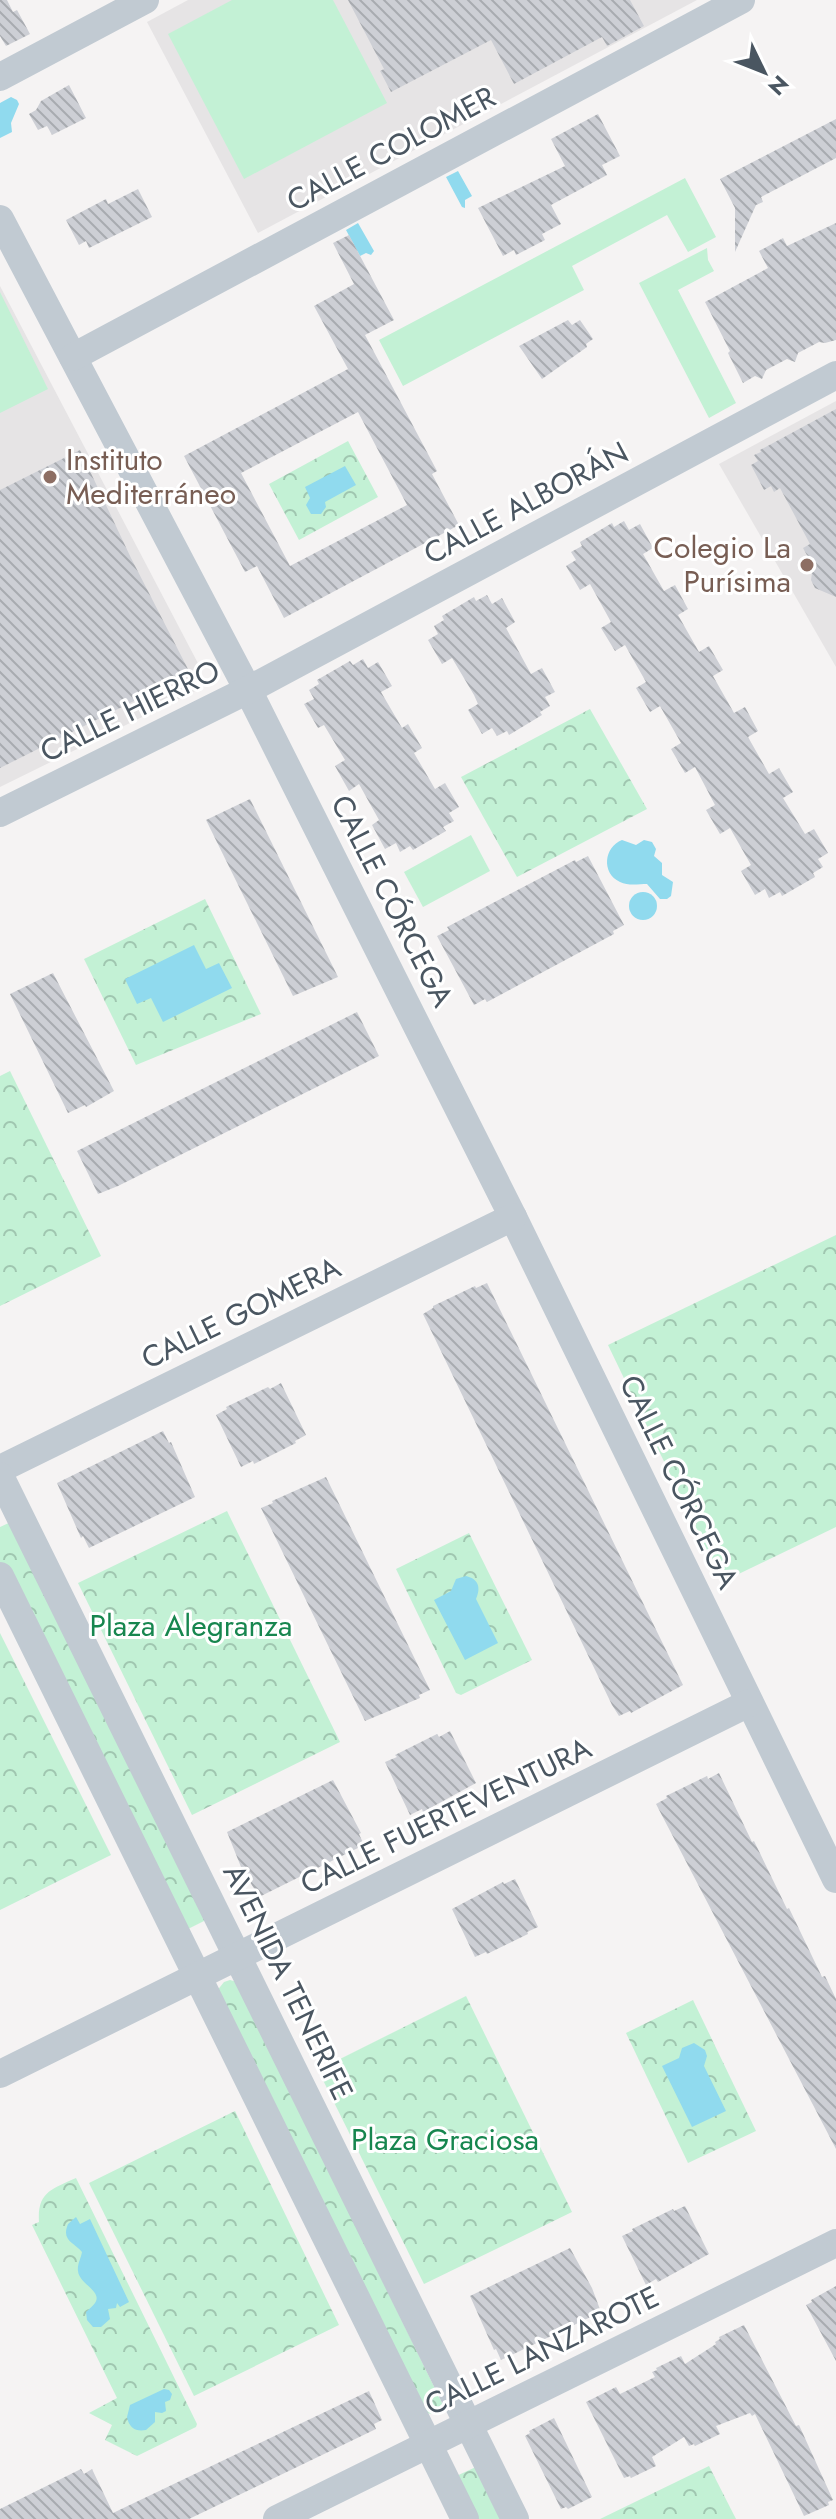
<svg xmlns="http://www.w3.org/2000/svg" width="836" height="2519" font-family="Jost,sans-serif">
	<style>
		.education { fill: #e6e4e5 }
		.green { fill: #c3f1d5 }
		.park { fill: url(#park-crowns) }
		.water { fill: #90daee }
		.building { fill: url(#building-back-hatch); fill-rule: evenodd }
		.lines { fill: none; stroke-linecap: round; stroke-linejoin: round }
		.minor { stroke: #c1cad2; stroke-width: 28 }
		.education-dot { fill: #8d6e63; stroke: #fff; stroke-width: 3 }
		.labels { text-anchor: middle; stroke-width: 6; stroke-linejoin: round; paint-order: stroke }
		.street-label { font-size: 30px; fill: #4a5661; stroke: #fff }
		.education-label { font-size: 30px; fill: #785e54; stroke: #fff; text-anchor: start }
		.park-label { font-size: 30px; fill: #17864f; stroke: #fff }
	</style>
	<defs>
		<pattern id="park-crowns" width="20" height="18" patternUnits="userSpaceOnUse" patternTransform="scale(2)"><rect width="20" height="18" fill="#c3f1d5"/><path d="M2 6a3 3 0 1 1 6 0M12 15a3 3 0 1 1 6 0" fill="none" stroke="#a0c6b0"/></pattern>
		<pattern id="building-back-hatch" width="6" height="6" patternUnits="userSpaceOnUse" patternTransform="scale(2)"><rect width="6" height="6" fill="#cdcfd5"/><path d="M-1 5l2 2M0 0l6 6M5-1l2 2" fill="none" stroke="#a8abb0"/></pattern>
	</defs>
	<rect width="100%" height="100%" fill="#f5f3f3"/>
	<g class="education">
		<polygon points="188,0 697,0 258,233 147,22"/>
		<polygon points="0,286 201,669 189,676 197,690 0,787"/>
		<polygon points="836,401 836,667 719,464"/>
	</g>
	<g class="green">
		<polygon points="232,0 333,0 387,103 244,179 168,34"/>
		<polygon points="685,178 716,237 688,252 667,215 572,266 584,290 403,386 379,340"/>
		<polygon points="707,248 708,260 714,271 678,290 736,403 709,418 639,283"/>
		<polygon points="0,292 48,389 0,413"/>
		<polygon points="471,835 490,871 423,907 404,872"/>
	</g>
	<g class="park">
		<polygon points="348,441 378,497 299,540 269,484"/>
		<polygon points="590,709 647,809 517,877 461,777"/>
		<polygon points="205,899 261,1014 136,1065 84,959"/>
		<polygon points="10,1071 101,1256 0,1306 0,1076"/>
		<polygon points="836,1235 836,1527 722,1582 608,1345"/>
		<polygon points="227,1511 340,1742 192,1815 78,1583"/>
		<polygon points="13,1521 210,1918 182,1932 0,1562 0,1527"/>
		<polygon points="469,1533 532,1660 461,1695 456,1693 396,1569"/>
		<polygon points="0,1633 111,1855 0,1910"/>
		<polygon points="230,1980 237,1982 443,2405 433,2414 426,2413 216,1992 224,1982"/>
		<polygon points="466,1996 572,2212 424,2284 318,2070"/>
		<polygon points="693,2000 756,2131 688,2163 626,2033"/>
		<polygon points="235,2111 339,2325 194,2396 89,2183"/>
		<path d="M76,2178L197,2424L196,2427L137,2456L105,2440L112,2425L89,2413L117,2398L32,2225L39,2222C37,2192 52,2189 76,2178Z"/>
		<polygon points="478,2466 505,2519 472,2519 452,2478"/>
		<polygon points="709,2466 736,2519 600,2519"/>
	</g>
	<g class="water">
		<polygon points="11,97 17,100 19,104 11,123 12,132 0,138 0,103"/>
		<polygon points="458,171 472,196 465,200 465,208 462,207 446,177"/>
		<polygon points="358,223 374,251 371,255 366,253 360,256 346,230"/>
		<polygon points="345,466 356,485 325,502 326,507 321,514 311,514 306,505 310,498 305,487"/>
		<path d="M622,840L636,845L644,840L652,842L656,849L654,856L662,863V875L673,882L671,896L667,899H660L647,884C639,884 628,886 620,882C601,873 604,847 622,840Z"/>
		<circle cx="643" cy="906" r="14"/>
		<polygon points="194,945 206,969 219,963 232,988 163,1022 151,998 137,1004 125,979"/>
		<path d="M466,1576C479,1579 481,1588 476,1599L498,1643L465,1660L434,1600L451,1591L456,1579Z"/>
		<polygon points="694,2043 705,2050 707,2056 704,2066 726,2111 692,2127 662,2066 679,2058 682,2048"/>
		<path d="M76,2217L80,2224L90,2219L129,2302L120,2307L117,2303L116,2308L108,2309L110,2319L101,2327H93L87,2320L86,2312C89,2309 93,2306 95,2303C103,2291 79,2284 78,2271C77,2265 81,2258 82,2252C74,2242 61,2241 68,2224Z"/>
		<path d="M164,2389L169,2390L172,2394L170,2400L165,2402L166,2411L162,2413L155,2412V2422L146,2430C136,2432 129,2428 127,2417L130,2405Z"/>
	</g>
	<g class="building">
		<polygon points="0,0 7,0 13,12 17,10 30,34 6,46 0,36"/>
		<polygon points="348,0 630,0 644,26 607,46 602,37 514,84 491,40 391,92 380,71 384,69"/>
		<polygon points="69,85 86,118 52,135 47,126 38,130 29,114 36,110 41,101"/>
		<polygon points="598,114 620,156 602,165 607,175 551,205 561,224 542,234 545,240 516,255 514,250 503,256 478,208 565,166 551,139"/>
		<polygon points="836,119 836,158 761,197 763,202 756,205 735,252 735,208 720,179"/>
		<polygon points="138,189 152,217 89,248 86,241 79,245 66,220 106,199 108,204"/>
		<polygon points="836,223 836,340 825,343 819,342 798,353 795,362 787,359 766,370 762,379 755,376 743,383 728,353 730,351 705,302 768,268 759,251 783,238 787,246"/>
		<path d="M349,235L394,320L365,335L437,471L432,474L459,525L284,618L257,566L245,572L184,456L348,369L314,306L354,284L333,243ZM358,412L407,505L290,566L241,473Z"/>
		<polygon points="568,320 572,325 580,320 593,339 586,344 587,347 542,379 519,346"/>
		<polygon points="836,409 836,597 815,588 811,580 813,566 803,548 810,544 780,488 774,492 771,486 764,490 751,465 758,461 754,455 761,452 760,450"/>
		<polygon points="80,450 131,558 190,673 0,768 0,490"/>
		<polygon points="624,521 629,530 640,524 653,548 643,554 664,591 675,585 688,609 678,615 699,652 709,646 723,670 713,676 734,713 745,707 758,731 748,737 769,774 779,768 793,792 783,798 805,834 814,829 828,853 818,859 823,867 813,873 815,877 782,896 780,892 769,898 765,889 755,895 741,871 751,865 730,828 720,834 706,810 715,805 695,767 685,773 671,749 681,743 660,706 650,712 636,688 646,682 625,645 615,651 601,628 611,622 590,584 580,590 566,566 576,560 571,552 582,546 580,542 612,523 614,527"/>
		<polygon points="487,595 492,604 502,598 515,622 506,628 531,674 542,668 555,692 545,697 550,706 540,712 542,715 509,735 507,731 497,736 492,728 482,734 468,710 478,704 474,695 452,658 442,664 428,640 438,634 434,626 444,620 442,616 474,597 476,601"/>
		<polygon points="363,659 368,668 378,662 392,686 381,692 402,728 408,724 422,748 414,753 435,789 445,783 459,807 449,813 454,821 443,827 446,831 413,850 410,846 400,852 396,843 385,849 372,825 379,820 359,784 349,791 335,766 345,760 324,725 318,728 304,704 314,699 309,690 319,684 317,680 350,661 353,665"/>
		<polygon points="250,799 338,977 293,996 206,820"/>
		<polygon points="588,856 624,925 613,931 614,934 487,1002 485,999 474,1005 437,936 449,930 447,927 575,860 576,862"/>
		<polygon points="53,973 114,1091 86,1107 85,1105 68,1113 10,994"/>
		<polygon points="357,1012 379,1056 118,1186 98,1194 77,1151"/>
		<polygon points="487,1283 683,1685 631,1713 630,1711 619,1716 612,1705 423,1314 433,1308 433,1306 475,1286 476,1288"/>
		<polygon points="281,1383 306,1435 295,1441 296,1443 254,1464 253,1461 241,1467 216,1415 227,1409 226,1407 268,1387 270,1389"/>
		<polygon points="163,1431 169,1443 171,1442 195,1497 89,1548 83,1536 81,1538 57,1483"/>
		<polygon points="326,1477 430,1690 419,1695 420,1698 365,1721 261,1508 273,1503 272,1501"/>
		<polygon points="450,1731 476,1783 423,1812 422,1809 410,1815 385,1762 397,1757 395,1755 437,1734 439,1737"/>
		<polygon points="719,1773 752,1842 754,1841 787,1909 789,1908 822,1977 825,1976 836,1999 836,2149 656,1804 667,1798 666,1796 707,1776 708,1779"/>
		<polygon points="333,1780 361,1833 359,1834 364,1845 259,1897 241,1867 227,1832"/>
		<polygon points="515,1879 538,1927 527,1932 528,1934 487,1954 486,1952 475,1957 452,1909 503,1882 504,1884"/>
		<polygon points="685,2206 709,2254 658,2282 656,2279 646,2285 622,2236 633,2231 632,2229 673,2209 674,2211"/>
		<polygon points="570,2248 592,2288 601,2312 501,2360 496,2349 494,2350 470,2296"/>
		<polygon points="836,2286 836,2361 806,2305 812,2302 811,2300"/>
		<polygon points="744,2325 796,2426 799,2425 833,2500 828,2502 829,2505 804,2516 755,2414 752,2416 750,2413 716,2426 720,2434 695,2446 694,2444 689,2446 684,2437 652,2457 656,2466 631,2478 630,2476 624,2478 586,2402 616,2387 620,2394 655,2377 652,2372 657,2370 656,2368 681,2356 685,2364 716,2344 715,2342 720,2339 719,2337"/>
		<polygon points="369,2391 382,2420 374,2424 376,2429 189,2519 0,2519 0,2509 81,2469 84,2474 92,2469 113,2513"/>
		<polygon points="554,2418 592,2497 568,2509 566,2507 561,2509 525,2436 530,2433 529,2431"/>
	</g>
	<g class="lines">
		<g class="minor">
			<polyline points="0,77 145,0"/>
			<polyline points="0,219 248,690 513,1217 836,1879"/>
			<polyline points="73,357 741,0"/>
			<polyline points="0,813 248,690 836,375"/>
			<polyline points="0,1469 513,1217"/>
			<polyline points="0,1476 515,2519"/>
			<polyline points="0,1576 465,2519"/>
			<polyline points="0,2074 749,1703"/>
			<polyline points="277,2519 836,2243"/>
		</g>
	</g>
	<g class="education-dot">
		<circle cx="50" cy="477" r="8"/>
		<circle cx="807" cy="565" r="8"/>
	</g>
	<g class="labels">
		<g class="street-label">
			<text transform="translate(391 149) rotate(-28)" y="10">CALLE COLOMER</text>
			<text transform="translate(526 503) rotate(-28)" y="10">CALLE ALBORÁN</text>
			<text transform="translate(130 711) rotate(-26)" y="10">CALLE HIERRO</text>
			<text transform="translate(392 901) rotate(63)" y="10">CALLE CÓRCEGA</text>
			<text transform="translate(241 1313) rotate(-26)" y="10">CALLE GOMERA</text>
			<text transform="translate(679 1482) rotate(64)" y="10">CALLE CÓRCEGA</text>
			<text transform="translate(446 1816) rotate(-26)" y="10">CALLE FUERTEVENTURA</text>
			<text transform="translate(288 1982) rotate(64)" y="10">AVENIDA TENERIFE</text>
			<text transform="translate(542 2351) rotate(-26)" y="10">CALLE LANZAROTE</text>
		</g>
		<g class="education-label">
			<text x="66" y="470">Instituto<tspan x="66" dy="34">Mediterráneo</tspan></text>
			<text x="791" y="558" text-anchor="end">Colegio La<tspan x="791" dy="34">Purísima</tspan></text>
		</g>
		<g class="park-label">
			<text x="191" y="1636">Plaza Alegranza</text>
			<text x="445" y="2150">Plaza Graciosa</text>
		</g>
	</g>
	<g transform="translate(764 72) rotate(133)" stroke="#ffffff" stroke-width="6" paint-order="stroke">
	<path d="M0-6L14 30L0 20L-14 30Z" fill="#4a5661"/>
	<text y="-12" font-size="22" font-weight="bold" text-anchor="middle" fill="#4a5661">N</text>
	</g>
</svg>
